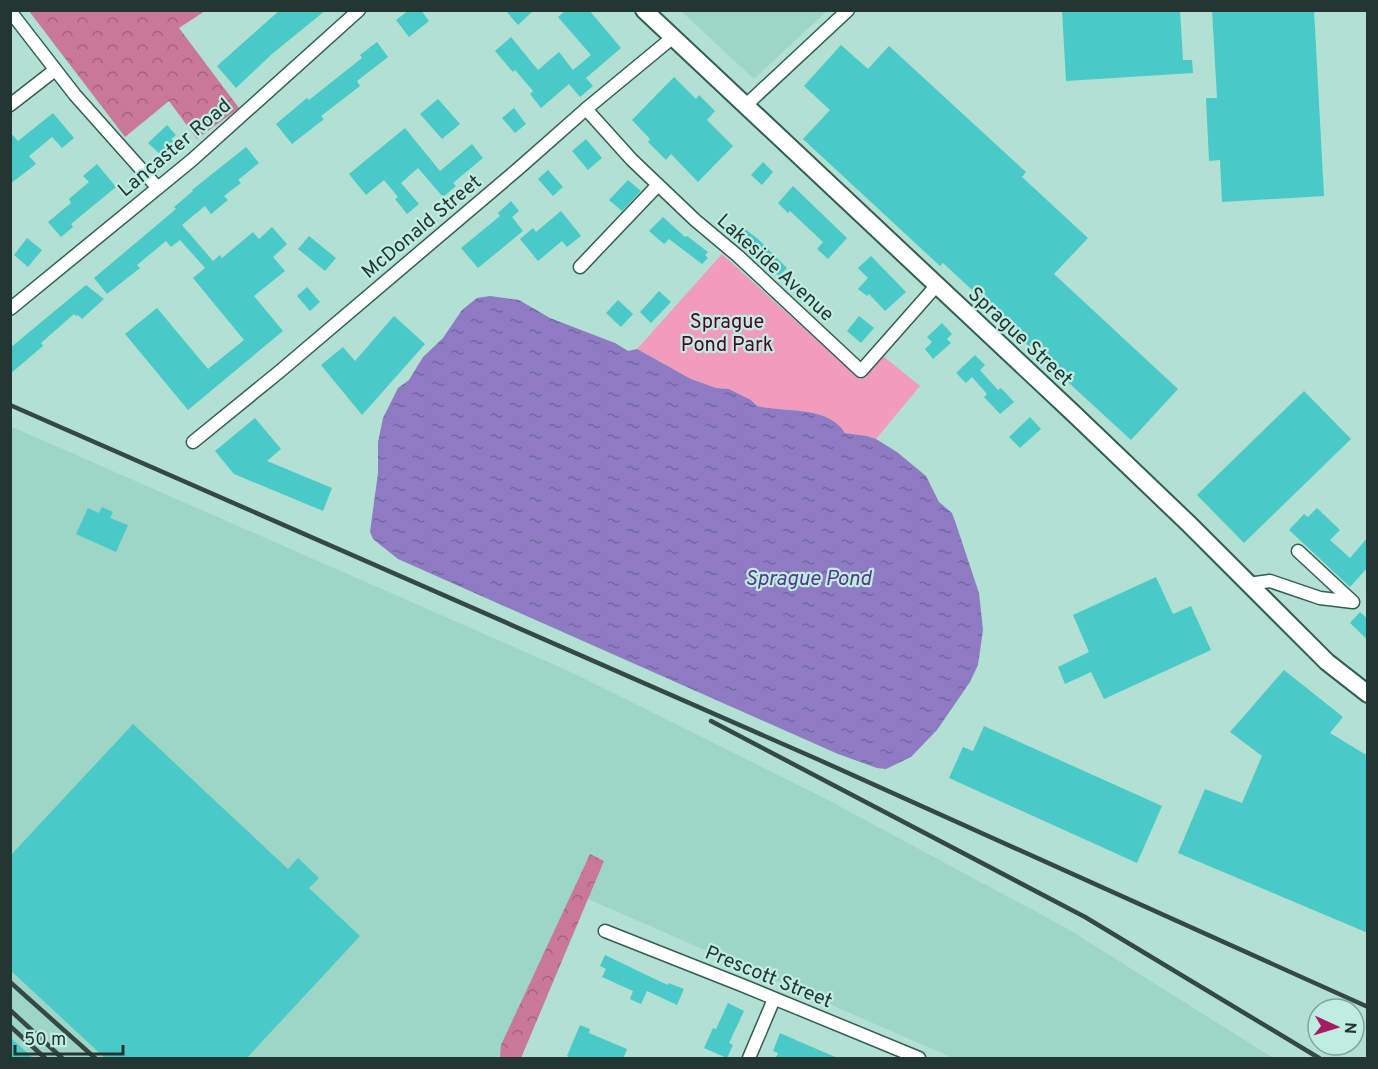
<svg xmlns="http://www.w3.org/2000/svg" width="1378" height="1069" font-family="Overpass,sans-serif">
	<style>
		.built { fill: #9ed6c6 }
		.forest { fill: url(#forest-crowns) }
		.park { fill: #f19cbd }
		.water { fill: url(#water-ripples) }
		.building { fill: #4ac9c9 }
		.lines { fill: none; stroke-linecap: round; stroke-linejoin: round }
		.street-casing { stroke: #335e52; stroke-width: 15 }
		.secondary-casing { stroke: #335e52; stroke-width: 20 }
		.street { stroke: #fff; stroke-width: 12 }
		.secondary { stroke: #fff; stroke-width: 16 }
		.rail { stroke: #344943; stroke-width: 4.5 }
		.labels { text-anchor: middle; stroke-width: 4.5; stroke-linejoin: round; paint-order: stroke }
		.street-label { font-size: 20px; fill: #243631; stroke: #bfeee0 }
		.park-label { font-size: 20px; fill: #4f022c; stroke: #bfeee0 }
		.water-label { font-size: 21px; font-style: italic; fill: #553790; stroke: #bfeee0 }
	</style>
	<defs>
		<pattern id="forest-crowns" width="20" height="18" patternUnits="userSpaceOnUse" patternTransform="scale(1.5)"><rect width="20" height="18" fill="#ca7899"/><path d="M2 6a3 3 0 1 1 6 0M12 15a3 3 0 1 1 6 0" fill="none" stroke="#a4637d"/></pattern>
		<pattern id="water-ripples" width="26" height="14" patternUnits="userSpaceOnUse" patternTransform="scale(1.5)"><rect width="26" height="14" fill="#8e7bc4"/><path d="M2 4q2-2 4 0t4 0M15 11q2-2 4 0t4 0" fill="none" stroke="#7466a0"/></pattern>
	</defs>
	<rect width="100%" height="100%" fill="#b2e0d3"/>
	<g class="built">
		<polygon points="681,11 827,11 754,79"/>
		<polygon points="10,426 573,673 826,799 1068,929 1273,1058 953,1058 588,899 521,1058 11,1058"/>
	</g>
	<g class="forest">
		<polygon points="29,11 205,11 179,28 239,108 197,139 169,101 125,137"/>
		<polygon points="590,854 604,861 521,1058 500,1058 501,1045"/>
	</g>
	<path class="park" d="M722,254L861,380L883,356L920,386L876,439L867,436L845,433C828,405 785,413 757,406L751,400L729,389L716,388L691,379L637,349Z"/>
	<path class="water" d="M490,296L519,300L550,318L615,343L628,351L637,349L691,379L716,388L729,389L751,400L757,406C785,413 828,405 845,433L867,436L876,439L897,452L926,476L939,502L952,513L956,524L979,593L983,630L978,665L970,682L937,730L911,757L886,769L877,768L838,754L398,559L373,539L370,532L378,473V442L383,418L398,388L409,380L423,357L443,338L462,310L477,298Z"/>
	<g class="building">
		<polygon points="280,10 326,10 272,54 236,88 217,66"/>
		<polygon points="409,10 421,10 429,21 409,37 396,20"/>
		<polygon points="505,10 534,10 518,25"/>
		<polygon points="566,10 589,10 621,48 586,78 593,86 580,97 569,84 541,108 530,94 533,91 515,70 513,72 495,51 511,37 538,70 559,52 573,70 591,55 558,17"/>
		<polygon points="1062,10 1180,10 1183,60 1192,60 1193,73 1066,81"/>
		<polygon points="1212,10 1314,10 1324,196 1222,202 1220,160 1209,161 1206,98 1217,98"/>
		<polygon points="377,42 388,57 357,81 360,86 321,116 324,119 292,144 276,124 307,98 309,100 362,58 360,55"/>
		<polygon points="841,45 868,69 889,46 1026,172 1022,177 1088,238 1054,274 1178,389 1131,440 1020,338 1022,336 943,263 940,266 803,139 830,110 804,86"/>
		<polygon points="674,77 696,99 699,95 715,111 707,120 733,146 698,182 671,154 666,160 648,142 650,139 632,120"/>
		<polygon points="438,99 460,124 442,139 420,114"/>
		<polygon points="514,108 526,124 515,133 502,118"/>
		<polygon points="53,113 74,138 62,148 52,137 29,156 36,164 10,184 10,132 18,141"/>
		<polygon points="167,125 176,135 171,139 175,143 161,155 148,143"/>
		<polygon points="405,128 440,171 472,144 483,158 453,183 456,186 443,197 418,168 401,183 419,204 407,214 395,199 398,197 384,180 366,195 349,174"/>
		<polygon points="586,139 602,158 588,170 572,151"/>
		<polygon points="246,147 259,163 238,180 241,183 224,196 228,200 211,214 205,206 182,225 213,261 220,255 222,258 253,232 259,239 272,227 287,244 273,257 285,271 254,296 283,331 188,410 125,334 157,308 208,369 244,340 193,278 205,268 180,240 171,247 166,241 137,265 140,268 107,294 94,278 176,209 174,207 193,191 192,190"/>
		<polygon points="763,162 773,172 762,185 751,175"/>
		<polygon points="97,164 116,187 71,224 73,227 61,237 48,222 71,203 69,199 89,182 83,176"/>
		<polygon points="548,170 563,187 553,196 538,179"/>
		<polygon points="628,180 641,191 622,211 609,200"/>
		<polygon points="793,186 847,238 828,259 817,249 823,242 790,211 788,213 778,203"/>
		<polygon points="511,201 519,211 512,217 523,231 478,268 461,248 500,216 498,213"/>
		<polygon points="561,211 581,236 567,247 562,241 538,261 520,239 533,228 536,232"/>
		<polygon points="663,217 685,237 687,236 708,252 705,255 708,258 702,264 669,239 664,244 649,231"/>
		<polygon points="745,229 758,239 787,268 779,276 738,237"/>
		<polygon points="309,236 336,258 325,271 298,249"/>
		<polygon points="27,238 42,250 28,267 14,255"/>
		<polygon points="871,256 906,292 885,311 869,294 867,296 858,289 868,278 858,268"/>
		<polygon points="86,285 104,299 82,319 78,315 76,316 74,314 41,343 43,346 10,374 10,348"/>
		<polygon points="307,287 320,302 310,311 297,296"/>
		<polygon points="659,291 671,302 651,323 640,312"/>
		<polygon points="618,300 633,314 621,327 606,313"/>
		<polygon points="394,316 425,344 362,415 321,365 343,347 355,361"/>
		<polygon points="859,316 874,328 861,343 847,331"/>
		<polygon points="942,323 952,334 947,339 951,343 933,359 925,349 932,342 927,337"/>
		<polygon points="975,355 985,365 980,370 998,390 1001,388 1014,402 1000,414 984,397 987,394 972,377 966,383 956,373"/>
		<polygon points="1304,391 1351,439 1244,543 1197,495"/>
		<polygon points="1030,417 1041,429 1020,448 1009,437"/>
		<polygon points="255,418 281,449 267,461 332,488 323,511 234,474 215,451"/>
		<polygon points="102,507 113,512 110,518 128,525 116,552 76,534 88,508 99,513"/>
		<polygon points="1317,508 1340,530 1330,540 1350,558 1368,537 1368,567 1350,587 1289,530 1304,514 1308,517"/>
		<polygon points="1156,577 1173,614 1191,606 1211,650 1104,699 1091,672 1065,684 1058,667 1089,652 1073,615"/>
		<polygon points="1360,612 1368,619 1368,640 1350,623"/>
		<polygon points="1284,670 1343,717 1330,733 1368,756 1368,933 1178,853 1205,789 1242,803 1262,756 1230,732"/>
		<polygon points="133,724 288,869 298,858 319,878 309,888 360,936 246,1059 106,1059 10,970 10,856"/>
		<polygon points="984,726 1162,806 1137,863 949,778 963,747 973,751"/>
		<polygon points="605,955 661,982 668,985 669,983 684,989 677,1005 647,991 641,1004 630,999 633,991 602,977 606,969 600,966"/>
		<polygon points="728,1003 744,1011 729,1043 733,1045 727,1058 704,1048 713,1028 716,1029"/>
		<polygon points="580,1025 590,1029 589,1033 627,1049 623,1059 573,1059 567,1056"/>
		<polygon points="780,1033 798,1041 840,1059 775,1059 778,1053 773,1051"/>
		<polygon points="10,1037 34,1059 10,1059"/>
	</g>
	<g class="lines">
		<defs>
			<g id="street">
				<polyline points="10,11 75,95 157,187"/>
				<polyline points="10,105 55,70"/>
				<polyline points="745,106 848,10"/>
				<polyline points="586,109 632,160 695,220 738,256 861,371 936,286"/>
				<polyline points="580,267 658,185"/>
				<polyline points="10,309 192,160 359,10"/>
				<polyline points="193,442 279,372 518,169 586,109 672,38"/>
				<polyline points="1248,584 1270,581 1320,598 1353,602 1298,551"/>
				<polyline points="605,931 744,986 919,1058"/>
				<polyline points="749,1058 774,999"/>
			</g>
			<polyline id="secondary" points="644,10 1072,412 1189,524 1327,662 1368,694"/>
		</defs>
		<use href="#street" class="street-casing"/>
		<use href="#secondary" class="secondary-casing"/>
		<use href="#street" class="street"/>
		<use href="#secondary" class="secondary"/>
		<g class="rail">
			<polyline points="10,405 817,759 1368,1007"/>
			<polyline points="711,721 1085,917 1319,1058"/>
			<polyline points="10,982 95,1058"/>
			<polyline points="10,1010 62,1058"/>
			<polyline points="10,1026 45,1058"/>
		</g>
	</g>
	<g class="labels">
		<g class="street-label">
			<text transform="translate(174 147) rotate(-40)" y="7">Lancaster Road</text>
			<text transform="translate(421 226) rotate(-40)" y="7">McDonald Street</text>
			<text transform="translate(776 267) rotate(42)" y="7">Lakeside Avenue</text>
			<text transform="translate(1021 336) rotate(43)" y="7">Sprague Street</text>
			<text transform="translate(769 976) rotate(22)" y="7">Prescott Street</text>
		</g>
		<g class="park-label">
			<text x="727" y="328">Sprague<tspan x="727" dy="23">Pond Park</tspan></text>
		</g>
		<g class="water-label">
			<text x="808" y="585">Sprague Pond</text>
		</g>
	</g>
	<rect width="1378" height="1069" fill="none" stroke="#243631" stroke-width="24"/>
	<g transform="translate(1336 1027) rotate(94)"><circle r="28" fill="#bfeee0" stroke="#81a49a" stroke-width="1.5"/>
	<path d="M0-4.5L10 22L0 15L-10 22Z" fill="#a51c64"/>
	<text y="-9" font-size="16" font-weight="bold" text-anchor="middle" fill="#243631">N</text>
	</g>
	<path d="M15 1045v9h108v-9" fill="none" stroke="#243631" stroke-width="3"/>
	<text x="24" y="1045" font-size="18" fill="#243631" stroke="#bfeee0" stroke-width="4.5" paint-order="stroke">50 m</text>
</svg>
